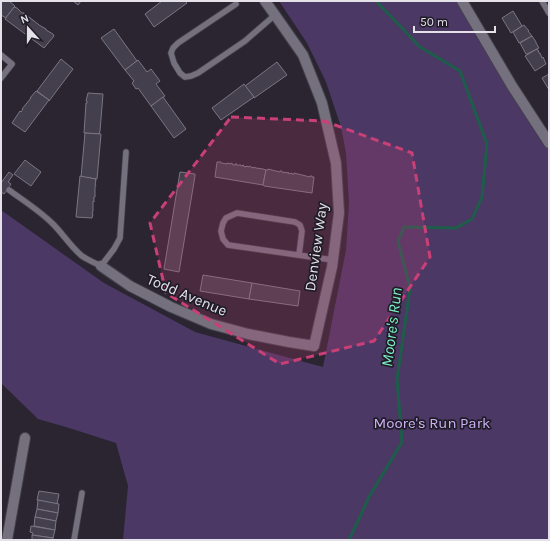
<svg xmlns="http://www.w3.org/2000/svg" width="550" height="541" font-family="Karla,sans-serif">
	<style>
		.green { fill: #4b3865 }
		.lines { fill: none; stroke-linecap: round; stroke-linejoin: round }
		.stream { stroke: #1d5d49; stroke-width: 3 }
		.building { fill: #443f4c; stroke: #7b7584 }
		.service-casing { stroke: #44414b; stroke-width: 7 }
		.minor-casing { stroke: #44414b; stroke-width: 12 }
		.service { stroke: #75707e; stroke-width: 5.5 }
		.minor { stroke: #75707e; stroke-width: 10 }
		.marked { fill: #c94077; fill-opacity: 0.2; stroke: #c94077; stroke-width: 3; stroke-dasharray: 8 5; stroke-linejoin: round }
		.labels { text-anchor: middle; stroke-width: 3.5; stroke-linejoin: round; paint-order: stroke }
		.street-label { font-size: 15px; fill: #e4e1e9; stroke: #201c27 }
		.park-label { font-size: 15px; fill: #ccb1f5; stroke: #201c27 }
		.water-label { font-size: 16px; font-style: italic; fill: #7cf0c7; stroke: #201c27 }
	</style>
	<rect width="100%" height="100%" fill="#2a2531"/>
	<polygon class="green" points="279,1 457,1 549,150 549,540 123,540 128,486 116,443 66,427 38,419 1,383 1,210 104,283 195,332 323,367 346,250 349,203 346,153 341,127 326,82 307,43"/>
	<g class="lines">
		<polyline class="stream" points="349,540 369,497 402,442 397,379 401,352 410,288 398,241 404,227 456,228 472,219 482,197 487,144 460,71 420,47 376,1"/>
	</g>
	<g class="building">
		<polygon points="1,1 9,1 15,6 6,18 1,15"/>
		<polygon points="73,1 81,1 78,5"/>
		<polygon points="162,1 185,1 187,3 154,27 145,14"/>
		<polygon points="14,7 17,8 22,13 24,13 24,14 28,16 27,17 29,17 38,24 39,25 46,29 46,30 53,34 54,36 44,48 5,19"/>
		<polygon points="513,11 522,26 511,33 502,18"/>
		<polygon points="524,25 529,31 528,31 532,36 519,43 513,32"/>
		<polygon points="114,29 137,61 125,70 101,38"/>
		<polygon points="532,36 536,42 536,43 539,48 527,54 526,54 520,43"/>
		<polygon points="537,49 537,50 538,50 539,53 540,53 542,58 543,57 546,64 535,71 525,56"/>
		<polygon points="61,59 73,69 49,101 49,100 37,91"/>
		<polygon points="138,60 147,72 151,69 160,81 156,84 165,96 151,106 138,88 136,89 132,83 134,81 125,70"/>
		<polygon points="277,62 287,75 254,98 253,97 254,97 245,86"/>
		<polygon points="549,74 549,90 542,78"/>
		<polygon points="244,84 254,97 221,120 212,108"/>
		<polygon points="36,91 49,100 25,132 12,123 20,111 21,112 23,109 22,109 31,98 30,98"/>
		<polygon points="88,93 103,94 100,131 99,134 84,133 86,103 87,103 87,101 86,101"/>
		<polygon points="163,97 186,129 174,138 151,106"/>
		<polygon points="85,133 101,134 97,179 81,177"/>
		<polygon points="25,160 41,172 31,186 14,174"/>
		<polygon points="217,162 221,162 221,163 227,164 227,163 231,164 231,163 233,164 233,165 235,165 235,164 237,164 236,165 241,165 241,166 244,165 243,166 246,167 246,166 249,167 249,166 251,167 254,168 254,167 256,168 263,169 266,170 263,185 215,177"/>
		<polygon points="268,169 280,172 280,171 282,171 282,172 284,173 284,172 288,173 288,172 289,174 292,173 292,174 294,174 294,173 310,177 310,176 312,176 312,177 314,177 312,193 264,186 263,185 266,170 268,170"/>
		<polygon points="9,172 13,175 8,182 11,184 4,194 1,192 1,183"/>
		<polygon points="180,172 195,174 195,176 179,272 164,269"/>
		<polygon points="80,176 96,179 95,180 96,180 95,185 96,185 95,187 95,197 94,197 94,202 93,201 93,211 92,213 93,214 92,218 76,217"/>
		<polygon points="203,275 252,283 249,299 200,291"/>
		<polygon points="252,283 300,291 298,306 249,299"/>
		<polygon points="39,491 59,494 57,504 37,500"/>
		<polygon points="38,500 59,504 58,513 37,509"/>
		<polygon points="37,509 58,513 56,521 35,517"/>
		<polygon points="35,517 56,521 55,530 34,526"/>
		<polygon points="31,526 55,530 53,538 32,535 33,533 30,532"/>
		<polygon points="32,535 53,538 53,540 32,540"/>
	</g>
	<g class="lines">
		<defs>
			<g id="service">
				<polyline points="542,1 549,13"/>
				<polyline points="236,4 178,43 173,48 171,53 174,63 180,73 185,77 191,76 198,73 245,41 275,15"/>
				<polyline points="1,55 12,64 1,78"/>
				<path d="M9,190C24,201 40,211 53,224C63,234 71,247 82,256C88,260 95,263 101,266L114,249L120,238L126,152"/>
				<polyline points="299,255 302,231 300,225 295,222 237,213 226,218 223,223 221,231 223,239 228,245 333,260"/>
				<polyline points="74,540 82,493"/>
			</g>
			<g id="minor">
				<polyline points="462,1 512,86 549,143"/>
				<polyline points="101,266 130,286 171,307 211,324 248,334 289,342 314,346 332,267 339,213 336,163 322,103 303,55 275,15 265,1"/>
				<polyline points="7,540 25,438"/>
			</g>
		</defs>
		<use href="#service" class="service-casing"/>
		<use href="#minor" class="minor-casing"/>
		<use href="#service" class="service"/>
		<use href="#minor" class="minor"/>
	</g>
	<path class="marked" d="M231,117L324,121L412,153L430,257L374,341L280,364L166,293L150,223Z"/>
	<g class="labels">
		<g class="street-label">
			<text transform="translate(316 247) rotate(-82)" y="5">Denview Way</text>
			<text transform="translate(187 295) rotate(23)" y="5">Todd Avenue</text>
		</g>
		<g class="park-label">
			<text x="432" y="428">Moore's Run Park</text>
		</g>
		<g class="water-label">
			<text transform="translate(391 327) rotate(-83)" y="6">Moore's Run</text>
		</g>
	</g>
	<rect width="550" height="541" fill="none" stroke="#e4e1e9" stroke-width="4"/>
	<g transform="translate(28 28) rotate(339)" stroke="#201c27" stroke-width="3" paint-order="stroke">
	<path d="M0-3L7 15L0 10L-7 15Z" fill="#e4e1e9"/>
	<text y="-6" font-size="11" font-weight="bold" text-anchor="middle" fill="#e4e1e9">N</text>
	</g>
	<path d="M414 26v6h81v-6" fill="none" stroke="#e4e1e9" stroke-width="2"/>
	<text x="420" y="26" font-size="12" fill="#e4e1e9" stroke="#201c27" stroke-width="3" paint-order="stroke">50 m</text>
</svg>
